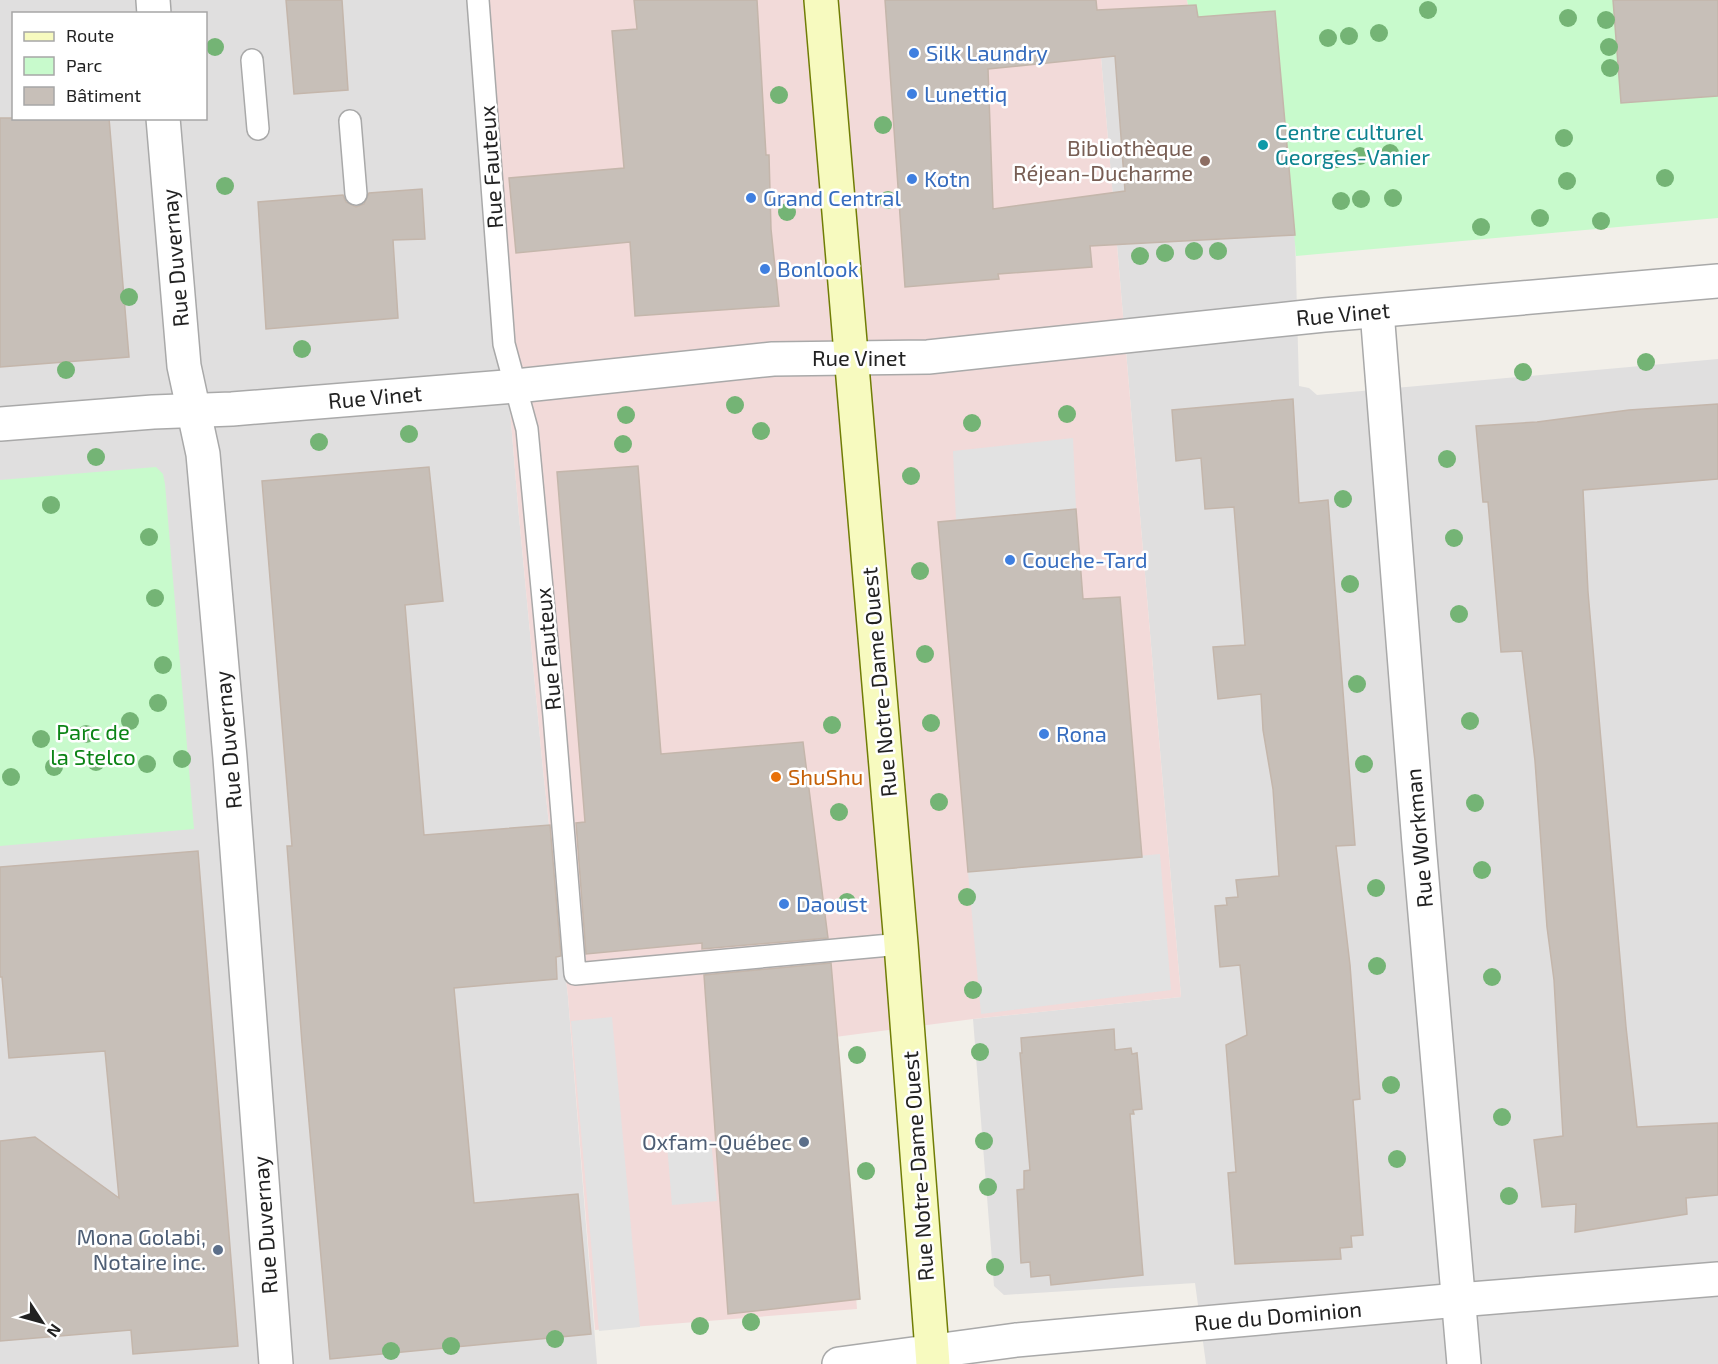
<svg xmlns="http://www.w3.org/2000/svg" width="1718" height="1364" font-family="'Exo 2',sans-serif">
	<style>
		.residential { fill: #e0dfdf; fill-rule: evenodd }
		.commercial { fill: #f2dad9 }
		.park { fill: #c8facc }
		.parking { fill: #e2e2e2 }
		.building { fill: #c7bfb8; stroke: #c4b6ab; stroke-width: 1.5; fill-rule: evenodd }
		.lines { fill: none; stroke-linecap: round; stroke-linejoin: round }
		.service-casing { stroke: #a9a9a9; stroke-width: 24 }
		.minor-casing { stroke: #a9a9a9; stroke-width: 36 }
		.secondary-casing { stroke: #707d05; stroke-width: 36 }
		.service { stroke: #fff; stroke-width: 21 }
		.minor { stroke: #fff; stroke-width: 33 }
		.secondary { stroke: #f7fabf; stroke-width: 33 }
		.tree { fill: #74b475 }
		.shop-dot { fill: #3f7fe0; stroke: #fff; stroke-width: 2 }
		.culture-dot { fill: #0f9aa8; stroke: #fff; stroke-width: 2 }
		.education-dot { fill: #8d6e63; stroke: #fff; stroke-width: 2 }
		.food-dot { fill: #e8710a; stroke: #fff; stroke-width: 2 }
		.service-dot { fill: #5c6f8a; stroke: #fff; stroke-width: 2 }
		.labels { text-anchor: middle; stroke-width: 5; stroke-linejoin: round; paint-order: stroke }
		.shop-label { font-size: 22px; fill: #366cbe; stroke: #fff; text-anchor: start }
		.culture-label { font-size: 22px; fill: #0d838f; stroke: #fff; text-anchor: start }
		.education-label { font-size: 22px; fill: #785e54; stroke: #fff; text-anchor: end }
		.street-label { font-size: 22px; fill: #222; stroke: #fff }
		.park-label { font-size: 22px; fill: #0c8416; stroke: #fff }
		.food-label { font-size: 22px; fill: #c56008; stroke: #fff; text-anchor: start }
		.service-label { font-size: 22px; fill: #4e5e75; stroke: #fff; text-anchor: end }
	</style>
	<rect width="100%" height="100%" fill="#f2efe9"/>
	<g class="residential">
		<path d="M0,0H476L518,506L543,770L568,997L597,1364H0ZM14,14H206V118H14Z"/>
		<polygon points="1196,5 1198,17 1275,11 1295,235 1299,386 1309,388 1317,395 1718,359 1718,1364 1206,1364 1195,1283 1004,1295 994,1286 973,1019 1181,997 1097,10"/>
	</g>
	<polygon class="commercial" points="476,0 1187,0 1188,5 1097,10 1181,997 973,1019 835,1037 857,1309 595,1330 568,997 543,770 518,506"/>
	<g class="park">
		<polygon points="1187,0 1718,0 1718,218 1296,256 1275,11 1198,17 1196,5 1188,5"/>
		<polygon points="156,467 163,474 165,484 194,829 0,846 0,480"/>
	</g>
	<g class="parking">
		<polygon points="1073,438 1076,509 956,520 953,451"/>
		<polygon points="1160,854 1171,990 981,1014 968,872"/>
		<polygon points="612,1017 640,1327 599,1331 571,1021"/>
		<polygon points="711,1140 717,1201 672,1205 667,1145"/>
	</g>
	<g class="building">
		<polygon points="286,0 342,0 348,90 294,94"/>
		<polygon points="634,0 757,0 766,155 769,155 771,229 779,306 635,316 630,242 516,253 509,178 624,168 612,31 637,29"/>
		<path d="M885,0H1096L1097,10L1196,5L1198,17L1275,11L1295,235L1090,246L1092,267L998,274L999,279L905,287ZM1115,56L1125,191L993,209L988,69Z"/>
		<polygon points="1613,0 1718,0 1718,96 1621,103"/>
		<polygon points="0,118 109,118 129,357 0,367"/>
		<polygon points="422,189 425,239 393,240 398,318 266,329 258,202 343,195 346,202 356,207 364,204 369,193"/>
		<polygon points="1293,399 1299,503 1328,500 1355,845 1336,846 1350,965 1360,1099 1353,1100 1363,1235 1351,1236 1352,1247 1340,1248 1341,1259 1235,1264 1228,1173 1236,1172 1226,1045 1247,1035 1240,965 1220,967 1215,906 1227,905 1226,898 1238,897 1236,880 1279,876 1273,789 1263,730 1261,694 1218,699 1213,647 1245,645 1234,507 1205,509 1201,458 1176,461 1172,410"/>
		<polygon points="1718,404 1718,479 1583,490 1588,592 1626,1027 1637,1127 1718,1123 1718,1195 1686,1198 1687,1214 1575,1232 1576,1204 1542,1207 1534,1140 1563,1136 1554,980 1547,927 1535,761 1522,651 1501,652 1488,502 1483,502 1476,426 1537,422 1629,410"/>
		<polygon points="638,466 661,754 803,742 828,938 702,949 702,943 586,954 576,823 585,822 557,472"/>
		<polygon points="429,467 443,601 405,605 424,835 550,825 561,956 556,957 557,979 454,988 474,1203 578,1194 591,1334 330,1359 302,1043 287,846 292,846 262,481"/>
		<polygon points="1076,509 1083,599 1120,597 1142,857 968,872 938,522"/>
		<polygon points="198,851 238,1346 133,1354 131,1330 0,1341 0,1141 35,1137 119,1198 105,1051 9,1058 2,977 0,977 0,867"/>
		<polygon points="831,963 860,1299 728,1314 704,975"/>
		<polygon points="1114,1029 1115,1050 1131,1048 1132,1054 1137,1053 1142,1109 1133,1110 1134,1114 1130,1114 1143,1275 1051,1285 1050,1275 1031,1277 1030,1262 1021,1263 1017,1190 1024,1189 1024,1171 1030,1170 1020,1053 1022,1053 1021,1038"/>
	</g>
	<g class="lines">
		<defs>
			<g id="service">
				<polyline points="478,0 504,344 527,429 554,716 575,974 901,944"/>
				<polyline points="252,60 258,129"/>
				<polyline points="350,121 356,194"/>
			</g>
			<g id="minor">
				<polyline points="153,0 154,14"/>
				<polyline points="163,118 184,366 203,454 230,758 276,1364"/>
				<polyline points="1377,311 1419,844 1464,1364"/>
				<polyline points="0,424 153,412 232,409 516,386 773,359 928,357 1324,315 1718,281"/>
				<polyline points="839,1364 1016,1340 1458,1300 1718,1279"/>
			</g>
			<polyline id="secondary" points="821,0 901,944 933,1364"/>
		</defs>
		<use href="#service" class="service-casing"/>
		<use href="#minor" class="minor-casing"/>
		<use href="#secondary" class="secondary-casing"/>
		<use href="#service" class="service"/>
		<use href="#minor" class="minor"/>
		<use href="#secondary" class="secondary"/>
	</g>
	<g class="tree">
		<circle cx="1428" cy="10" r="9"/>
		<circle cx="1568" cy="18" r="9"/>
		<circle cx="1606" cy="20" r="9"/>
		<circle cx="1379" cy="33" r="9"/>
		<circle cx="1349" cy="36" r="9"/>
		<circle cx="1328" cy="38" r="9"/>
		<circle cx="215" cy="47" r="9"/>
		<circle cx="1609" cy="47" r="9"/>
		<circle cx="1610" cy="68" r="9"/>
		<circle cx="779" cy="95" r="9"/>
		<circle cx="883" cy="125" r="9"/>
		<circle cx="1564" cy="138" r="9"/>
		<circle cx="1390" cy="153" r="9"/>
		<circle cx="1360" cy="156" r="9"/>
		<circle cx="1337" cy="159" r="9"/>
		<circle cx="1665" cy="178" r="9"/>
		<circle cx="1567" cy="181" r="9"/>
		<circle cx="225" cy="186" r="9"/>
		<circle cx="1393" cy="198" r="9"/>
		<circle cx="1361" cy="199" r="9"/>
		<circle cx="888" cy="200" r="9"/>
		<circle cx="1341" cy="201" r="9"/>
		<circle cx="787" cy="212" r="9"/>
		<circle cx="1540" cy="218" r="9"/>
		<circle cx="1601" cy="221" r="9"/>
		<circle cx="1481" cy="227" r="9"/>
		<circle cx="1194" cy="251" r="9"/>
		<circle cx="1218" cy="251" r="9"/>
		<circle cx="1165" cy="253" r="9"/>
		<circle cx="1140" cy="256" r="9"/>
		<circle cx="129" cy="297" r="9"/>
		<circle cx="302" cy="349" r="9"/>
		<circle cx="1646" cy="362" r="9"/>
		<circle cx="66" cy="370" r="9"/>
		<circle cx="1523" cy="372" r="9"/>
		<circle cx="735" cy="405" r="9"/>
		<circle cx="1067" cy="414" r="9"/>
		<circle cx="626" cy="415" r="9"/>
		<circle cx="972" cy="423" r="9"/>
		<circle cx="761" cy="431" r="9"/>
		<circle cx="409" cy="434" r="9"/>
		<circle cx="319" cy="442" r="9"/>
		<circle cx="623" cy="444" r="9"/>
		<circle cx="96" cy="457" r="9"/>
		<circle cx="1447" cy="459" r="9"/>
		<circle cx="911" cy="476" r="9"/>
		<circle cx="1343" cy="499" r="9"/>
		<circle cx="51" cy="505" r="9"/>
		<circle cx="149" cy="537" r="9"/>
		<circle cx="1454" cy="538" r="9"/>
		<circle cx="920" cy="571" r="9"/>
		<circle cx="1350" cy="584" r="9"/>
		<circle cx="155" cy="598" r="9"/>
		<circle cx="1459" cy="614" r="9"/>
		<circle cx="925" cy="654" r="9"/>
		<circle cx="163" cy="665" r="9"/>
		<circle cx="1357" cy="684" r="9"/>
		<circle cx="158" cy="703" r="9"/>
		<circle cx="130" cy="721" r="9"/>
		<circle cx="1470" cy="721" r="9"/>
		<circle cx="931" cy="723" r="9"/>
		<circle cx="832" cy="725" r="9"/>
		<circle cx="86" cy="734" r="9"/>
		<circle cx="41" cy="739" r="9"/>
		<circle cx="182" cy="759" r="9"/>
		<circle cx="96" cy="762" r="9"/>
		<circle cx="147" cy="764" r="9"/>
		<circle cx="1364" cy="764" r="9"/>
		<circle cx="54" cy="767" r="9"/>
		<circle cx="11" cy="777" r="9"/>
		<circle cx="939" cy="802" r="9"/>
		<circle cx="1475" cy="803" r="9"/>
		<circle cx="839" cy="812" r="9"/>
		<circle cx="1482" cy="870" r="9"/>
		<circle cx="1376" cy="888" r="9"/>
		<circle cx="967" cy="897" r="9"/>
		<circle cx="847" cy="902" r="9"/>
		<circle cx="1377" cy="966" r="9"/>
		<circle cx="1492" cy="977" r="9"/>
		<circle cx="973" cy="990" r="9"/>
		<circle cx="980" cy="1052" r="9"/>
		<circle cx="857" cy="1055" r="9"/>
		<circle cx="1391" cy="1085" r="9"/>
		<circle cx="1502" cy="1117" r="9"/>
		<circle cx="984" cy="1141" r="9"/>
		<circle cx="1397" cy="1159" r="9"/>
		<circle cx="866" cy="1171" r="9"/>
		<circle cx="988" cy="1187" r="9"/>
		<circle cx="1509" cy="1196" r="9"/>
		<circle cx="995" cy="1267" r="9"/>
		<circle cx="751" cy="1322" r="9"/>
		<circle cx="700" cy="1326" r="9"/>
		<circle cx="555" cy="1339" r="9"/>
		<circle cx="451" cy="1346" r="9"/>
		<circle cx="391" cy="1351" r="9"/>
	</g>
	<g class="shop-dot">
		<circle cx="914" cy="53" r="6"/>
		<circle cx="912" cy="94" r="6"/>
		<circle cx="912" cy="179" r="6"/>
		<circle cx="751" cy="198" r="6"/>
		<circle cx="765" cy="269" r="6"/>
		<circle cx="1010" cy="560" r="6"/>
		<circle cx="1044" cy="734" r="6"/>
		<circle cx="784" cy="904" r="6"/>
	</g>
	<circle class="culture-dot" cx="1263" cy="145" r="6"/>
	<circle class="education-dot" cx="1205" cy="161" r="6"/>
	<circle class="food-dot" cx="776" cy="777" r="6"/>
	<g class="service-dot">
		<circle cx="804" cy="1142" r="6"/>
		<circle cx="218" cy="1250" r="6"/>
	</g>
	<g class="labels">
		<g class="shop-label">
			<text x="926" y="61">Silk Laundry</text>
			<text x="924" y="102">Lunettiq</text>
			<text x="924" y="187">Kotn</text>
			<text x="763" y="206">Grand Central</text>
			<text x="777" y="277">Bonlook</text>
			<text x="1022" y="568">Couche-Tard</text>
			<text x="1056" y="742">Rona</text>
			<text x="796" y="912">Daoust</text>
		</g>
		<g class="culture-label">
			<text x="1275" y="140">Centre culturel<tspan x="1275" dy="25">Georges-Vanier</tspan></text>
		</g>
		<g class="education-label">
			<text x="1193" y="156">Bibliothèque<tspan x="1193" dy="25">Réjean-Ducharme</tspan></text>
		</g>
		<g class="street-label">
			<text transform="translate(491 167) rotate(-94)" y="8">Rue Fauteux</text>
			<text transform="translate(175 258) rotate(-95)" y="8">Rue Duvernay</text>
			<text transform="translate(1343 314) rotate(-5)" y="8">Rue Vinet</text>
			<text x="859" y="366">Rue Vinet</text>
			<text transform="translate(375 397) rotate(-5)" y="8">Rue Vinet</text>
			<text transform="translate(548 649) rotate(-95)" y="8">Rue Fauteux</text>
			<text transform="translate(879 682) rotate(-95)" y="8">Rue Notre-Dame Ouest</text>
			<text transform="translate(228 740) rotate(-95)" y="8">Rue Duvernay</text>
			<text transform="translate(1419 838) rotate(-95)" y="8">Rue Workman</text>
			<text transform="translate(918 1166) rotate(-94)" y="8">Rue Notre-Dame Ouest</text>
			<text transform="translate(265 1225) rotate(-94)" y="8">Rue Duvernay</text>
			<text transform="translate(1278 1316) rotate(-5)" y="8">Rue du Dominion</text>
		</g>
		<g class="park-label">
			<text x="93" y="740">Parc de<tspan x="93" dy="25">la Stelco</tspan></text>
		</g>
		<g class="food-label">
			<text x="788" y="785">ShuShu</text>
		</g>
		<g class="service-label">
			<text x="792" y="1150">Oxfam-Québec</text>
			<text x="206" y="1245">Mona Golabi,<tspan x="206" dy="25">Notaire inc.</tspan></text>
		</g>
	</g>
	<rect x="12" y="12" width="195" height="108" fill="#ffffff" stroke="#a7a7a7" stroke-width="1.5"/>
	<rect x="24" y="32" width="30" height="9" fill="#f7fabf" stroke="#a7a7a7" stroke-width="1.5"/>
	<text x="66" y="42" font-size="18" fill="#222222">Route</text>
	<rect x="24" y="57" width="30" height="18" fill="#c8facc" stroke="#a7a7a7" stroke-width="1.5"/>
	<text x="66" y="72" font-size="18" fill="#222222">Parc</text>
	<rect x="24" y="87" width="30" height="18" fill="#c7bfb8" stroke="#a7a7a7" stroke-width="1.5"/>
	<text x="66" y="102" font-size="18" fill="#222222">Bâtiment</text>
	<g transform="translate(42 1322) rotate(126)" stroke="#ffffff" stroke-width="4.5" paint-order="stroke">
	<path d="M0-4.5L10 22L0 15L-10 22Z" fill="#222222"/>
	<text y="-9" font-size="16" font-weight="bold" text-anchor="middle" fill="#222222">N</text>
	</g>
</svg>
